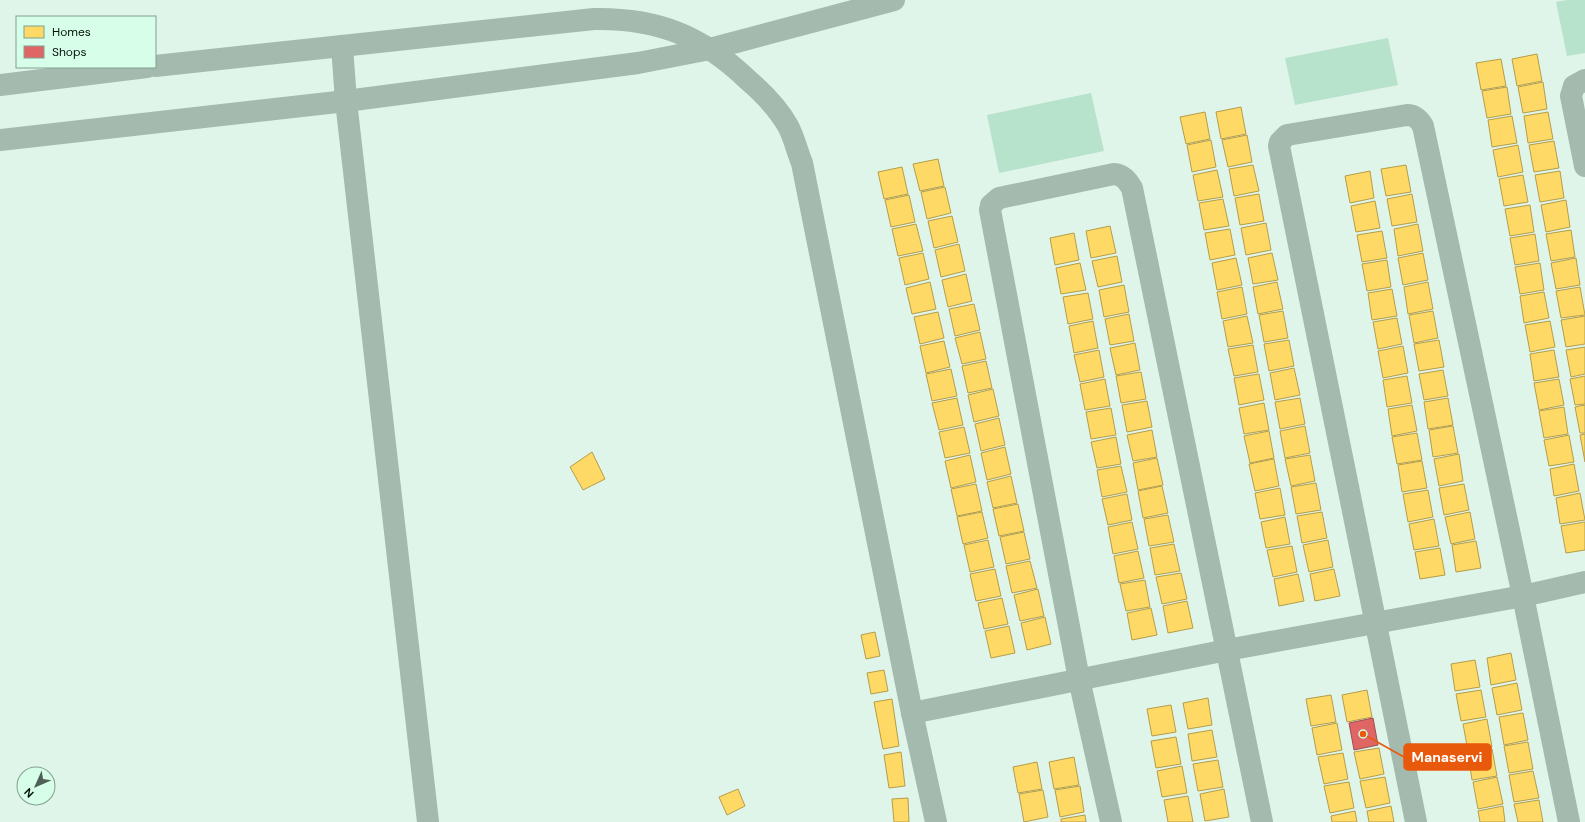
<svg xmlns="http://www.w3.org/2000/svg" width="1585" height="822" font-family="'DM Sans',sans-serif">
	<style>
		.green { fill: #b7e2cb }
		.homes { fill: #ffd966; stroke: #b39d4a }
		.shops { fill: #e06666; stroke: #9e4c4a }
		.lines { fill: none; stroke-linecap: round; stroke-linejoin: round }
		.minor { stroke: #a4baae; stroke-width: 22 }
		.tertiary { stroke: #a4baae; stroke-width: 22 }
		.leader { fill: none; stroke: #e8590c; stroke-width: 1.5 }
		.callout-dot { fill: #e8590c; stroke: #d7fee9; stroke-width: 1.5 }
		.callout { fill: #e8590c; stroke: #e8590c; stroke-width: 1.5 }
		.callout-label { font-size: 14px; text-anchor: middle; font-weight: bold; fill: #fff }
	</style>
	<rect width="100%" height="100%" fill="#e0f5ea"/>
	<g class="green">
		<polygon points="1567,0 1585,0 1585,53 1567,56 1556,2"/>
		<polygon points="1388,38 1398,85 1295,105 1285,58"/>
		<polygon points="1091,93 1104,151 999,173 987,115"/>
	</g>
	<g class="homes">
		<polygon points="1537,54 1542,81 1517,86 1512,59"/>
		<polygon points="1501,59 1506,86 1481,90 1476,63"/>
		<polygon points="1543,82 1547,109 1523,113 1518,87"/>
		<polygon points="1507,87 1511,114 1487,118 1482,91"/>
		<polygon points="1241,107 1246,134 1221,139 1216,112"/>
		<polygon points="1205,112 1210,139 1186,144 1180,117"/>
		<polygon points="1548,112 1553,139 1528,143 1524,116"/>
		<polygon points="1512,116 1517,143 1492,147 1488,120"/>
		<polygon points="1247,135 1252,162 1228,167 1222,140"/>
		<polygon points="1211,140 1216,167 1192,172 1187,145"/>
		<polygon points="1554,141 1559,168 1534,172 1529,145"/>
		<polygon points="1518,145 1523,172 1498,177 1493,150"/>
		<polygon points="938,159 944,186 920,191 913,164"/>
		<polygon points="1253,165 1259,191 1234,196 1229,169"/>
		<polygon points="1406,165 1411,192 1386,196 1381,169"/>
		<polygon points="902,167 908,194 884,199 878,172"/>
		<polygon points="1217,170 1223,197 1198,201 1193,175"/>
		<polygon points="1370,171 1374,198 1350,203 1345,176"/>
		<polygon points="1560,171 1564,198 1540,202 1535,175"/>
		<polygon points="1523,175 1528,202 1504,206 1499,179"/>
		<polygon points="945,187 951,213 927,219 921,192"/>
		<polygon points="1259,194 1264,221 1240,225 1235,198"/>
		<polygon points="1412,194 1417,222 1392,226 1387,199"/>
		<polygon points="909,195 915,222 891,227 885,200"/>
		<polygon points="1223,199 1229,226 1204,230 1199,203"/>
		<polygon points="1566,200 1570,227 1546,232 1541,205"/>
		<polygon points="1375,201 1380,228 1356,232 1351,206"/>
		<polygon points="1530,205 1534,232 1510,236 1505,209"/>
		<polygon points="952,216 958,242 934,248 928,221"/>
		<polygon points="1266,223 1271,250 1246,255 1241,228"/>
		<polygon points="916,224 923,251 898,256 892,229"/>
		<polygon points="1418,224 1423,251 1398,256 1394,229"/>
		<polygon points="1110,226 1116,253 1091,258 1086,231"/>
		<polygon points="1230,229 1235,255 1210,260 1205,233"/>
		<polygon points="1571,230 1575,257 1551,261 1546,234"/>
		<polygon points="1382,231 1387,258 1362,262 1357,235"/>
		<polygon points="1074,233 1079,260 1055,265 1050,238"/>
		<polygon points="1535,234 1539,261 1515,265 1510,238"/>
		<polygon points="959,244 965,271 941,277 935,250"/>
		<polygon points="923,253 929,279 905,285 899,258"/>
		<polygon points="1272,253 1278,280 1253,284 1248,258"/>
		<polygon points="1423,253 1428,280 1403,285 1398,258"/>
		<polygon points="1117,256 1122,282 1098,287 1092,261"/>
		<polygon points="1236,258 1242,285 1217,290 1212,263"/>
		<polygon points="1576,258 1580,285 1556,289 1551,263"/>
		<polygon points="1387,260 1391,287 1367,291 1362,264"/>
		<polygon points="1080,263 1086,290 1061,294 1056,268"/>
		<polygon points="1540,263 1544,290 1520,294 1515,267"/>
		<polygon points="966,274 972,301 948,307 942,280"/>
		<polygon points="930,282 936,309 912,314 906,288"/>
		<polygon points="1277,282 1283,309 1258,314 1253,287"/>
		<polygon points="1428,282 1433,309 1408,314 1404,287"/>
		<polygon points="1124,285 1129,312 1104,317 1099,290"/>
		<polygon points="1242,287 1247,314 1222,319 1217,292"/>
		<polygon points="1580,287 1585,315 1561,318 1556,291"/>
		<polygon points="1392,289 1397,316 1372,320 1368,293"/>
		<polygon points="1544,292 1549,318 1524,323 1520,296"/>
		<polygon points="1088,293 1093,319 1068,324 1063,297"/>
		<polygon points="974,304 980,330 955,336 949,309"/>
		<polygon points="1283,311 1288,338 1264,342 1259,315"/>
		<polygon points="1433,311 1438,338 1414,343 1409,315"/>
		<polygon points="938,312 944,338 920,344 914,317"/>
		<polygon points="1129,314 1134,341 1110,345 1105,319"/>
		<polygon points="1247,316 1253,343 1228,347 1223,321"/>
		<polygon points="1585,316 1585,344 1566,347 1561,320"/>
		<polygon points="1397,318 1402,344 1378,349 1373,322"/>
		<polygon points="1093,321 1098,348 1074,353 1069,326"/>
		<polygon points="1550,321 1555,347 1530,352 1525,325"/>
		<polygon points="980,332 986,359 962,364 955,338"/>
		<polygon points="1289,340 1294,366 1269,371 1264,344"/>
		<polygon points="1439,340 1444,367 1419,371 1414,344"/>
		<polygon points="944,341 950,367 926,373 920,346"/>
		<polygon points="1135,343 1140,370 1116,375 1110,348"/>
		<polygon points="1253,345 1258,372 1234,376 1228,349"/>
		<polygon points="1403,346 1408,373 1383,378 1378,351"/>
		<polygon points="1585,347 1585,374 1571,377 1566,350"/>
		<polygon points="1099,350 1104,377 1080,382 1074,355"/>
		<polygon points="1554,350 1559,377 1534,381 1530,354"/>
		<polygon points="986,361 992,388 968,393 962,366"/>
		<polygon points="1294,368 1300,395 1275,400 1270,373"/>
		<polygon points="951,369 957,396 932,401 926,374"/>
		<polygon points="1443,370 1448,396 1424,400 1419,374"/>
		<polygon points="1141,372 1146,399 1121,403 1116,376"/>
		<polygon points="1259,374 1264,400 1239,405 1234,378"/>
		<polygon points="1407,376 1412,403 1387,407 1383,380"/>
		<polygon points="1585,376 1585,404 1575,405 1570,379"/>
		<polygon points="1105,379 1110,406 1085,410 1080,384"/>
		<polygon points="1559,379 1564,405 1539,410 1534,383"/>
		<polygon points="993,389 999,416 974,422 968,395"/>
		<polygon points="957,398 963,425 939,430 932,403"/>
		<polygon points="1300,398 1305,424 1280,429 1275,402"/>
		<polygon points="1448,398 1453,425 1428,429 1424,402"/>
		<polygon points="1147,401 1152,427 1127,432 1122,405"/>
		<polygon points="1264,403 1269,430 1244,434 1239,408"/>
		<polygon points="1412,405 1417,431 1392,436 1388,409"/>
		<polygon points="1585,405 1585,433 1580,433 1575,407"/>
		<polygon points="1564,407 1568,434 1544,438 1539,411"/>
		<polygon points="1111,408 1116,435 1091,439 1086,412"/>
		<polygon points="999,418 1005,445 981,451 975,424"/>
		<polygon points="1305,426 1310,453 1285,458 1280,431"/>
		<polygon points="1453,426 1458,453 1433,457 1429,430"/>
		<polygon points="964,427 970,453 945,458 939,432"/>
		<polygon points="1152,430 1157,457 1133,461 1127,435"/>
		<polygon points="1269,431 1274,458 1250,463 1244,436"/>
		<polygon points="1417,433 1422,460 1397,464 1392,437"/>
		<polygon points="1585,434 1585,462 1580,435"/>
		<polygon points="1569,435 1574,462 1549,466 1544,440"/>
		<polygon points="1116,437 1121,464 1097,468 1091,442"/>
		<polygon points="1005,447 1011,474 987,480 981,453"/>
		<polygon points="592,452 605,479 583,490 570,467"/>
		<polygon points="1459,454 1463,481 1439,486 1434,459"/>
		<polygon points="970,455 976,482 951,488 945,461"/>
		<polygon points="1310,455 1315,481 1291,486 1285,459"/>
		<polygon points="1157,458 1163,485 1138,490 1133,463"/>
		<polygon points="1274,459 1279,486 1255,491 1249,464"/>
		<polygon points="1422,461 1427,488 1402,492 1398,465"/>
		<polygon points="1574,464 1579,491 1554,496 1550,469"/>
		<polygon points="1121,466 1127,492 1102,497 1097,470"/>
		<polygon points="1011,476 1017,503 993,508 987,482"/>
		<polygon points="1316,483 1321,510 1296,514 1291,487"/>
		<polygon points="976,484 982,511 957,516 951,489"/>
		<polygon points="1464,484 1469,510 1444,515 1439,488"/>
		<polygon points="1162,486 1168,513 1143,518 1138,491"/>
		<polygon points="1280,488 1285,515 1260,519 1255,493"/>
		<polygon points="1428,490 1433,517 1408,522 1403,494"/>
		<polygon points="1580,493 1585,520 1560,524 1556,498"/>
		<polygon points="1127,494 1132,520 1108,525 1102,499"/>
		<polygon points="1018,504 1024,531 999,536 993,509"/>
		<polygon points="982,512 988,538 963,544 957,517"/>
		<polygon points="1322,512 1327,538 1302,543 1297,516"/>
		<polygon points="1470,512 1475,539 1451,544 1445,517"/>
		<polygon points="1168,515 1174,542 1149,546 1144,519"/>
		<polygon points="1285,517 1290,544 1266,548 1261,522"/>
		<polygon points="1434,519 1439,546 1414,550 1409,524"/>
		<polygon points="1132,522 1138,549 1113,554 1108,527"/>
		<polygon points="1585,522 1585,550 1566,553 1561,526"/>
		<polygon points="1024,532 1030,559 1006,564 1000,537"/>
		<polygon points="988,540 994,567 970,572 964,545"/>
		<polygon points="1328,540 1333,567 1309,572 1303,545"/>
		<polygon points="1476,541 1481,568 1456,572 1452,545"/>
		<polygon points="1174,544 1180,571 1155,575 1150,548"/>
		<polygon points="1292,546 1297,572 1273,577 1267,550"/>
		<polygon points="1440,548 1445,575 1420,579 1415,552"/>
		<polygon points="1138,551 1144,578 1119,583 1114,556"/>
		<polygon points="1030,561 1037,588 1012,593 1006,566"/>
		<polygon points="995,569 1001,596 976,601 970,574"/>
		<polygon points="1334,569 1340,596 1315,601 1310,574"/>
		<polygon points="1181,573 1187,599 1162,604 1156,577"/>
		<polygon points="1298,574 1304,601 1279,606 1274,579"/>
		<polygon points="1145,580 1150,607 1126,611 1120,584"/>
		<polygon points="1038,589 1044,616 1020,621 1014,595"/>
		<polygon points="1002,598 1008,624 984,629 978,603"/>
		<polygon points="1187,601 1193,628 1168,633 1163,606"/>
		<polygon points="1151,608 1157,635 1132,640 1127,613"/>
		<polygon points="1045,617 1051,644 1027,650 1021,623"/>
		<polygon points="1009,626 1015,653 991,658 985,631"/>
		<polygon points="875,632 880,656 866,659 861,635"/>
		<polygon points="1511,653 1516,680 1491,685 1487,658"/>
		<polygon points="1475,660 1480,687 1455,691 1451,664"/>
		<polygon points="884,670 888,691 871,694 867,673"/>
		<polygon points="1517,683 1522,710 1497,715 1492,688"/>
		<polygon points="1367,690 1372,717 1347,722 1342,695"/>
		<polygon points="1481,690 1486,717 1461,721 1456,694"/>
		<polygon points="1331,695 1336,722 1311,726 1306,699"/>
		<polygon points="1208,698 1212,725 1188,729 1183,703"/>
		<polygon points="892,699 899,746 883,749 874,702"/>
		<polygon points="1171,705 1176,732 1152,736 1147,709"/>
		<polygon points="1523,713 1528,740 1504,745 1499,717"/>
		<polygon points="1487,719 1492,747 1468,751 1463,724"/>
		<polygon points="1337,723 1342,750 1317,755 1312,728"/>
		<polygon points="1212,730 1217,757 1192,761 1188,734"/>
		<polygon points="1176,737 1181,764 1156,768 1151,741"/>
		<polygon points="1528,742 1533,769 1509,773 1504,746"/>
		<polygon points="1379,748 1384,774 1360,779 1354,752"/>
		<polygon points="1492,749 1497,776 1472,780 1468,753"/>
		<polygon points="901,752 905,786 889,788 884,755"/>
		<polygon points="1343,753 1348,779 1324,784 1318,757"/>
		<polygon points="1074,757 1079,785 1054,789 1049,762"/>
		<polygon points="1218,760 1223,787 1198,791 1193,764"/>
		<polygon points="1037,762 1042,789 1018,793 1013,767"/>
		<polygon points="1182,766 1187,793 1162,797 1157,771"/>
		<polygon points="1533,771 1539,798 1514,802 1509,775"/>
		<polygon points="1385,777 1390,803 1366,808 1360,781"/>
		<polygon points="1497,777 1503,804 1478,809 1473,782"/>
		<polygon points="1349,782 1354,808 1330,813 1324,786"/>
		<polygon points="1080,786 1084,812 1060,817 1055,790"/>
		<polygon points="738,789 745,806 727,815 719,797"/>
		<polygon points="1224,789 1229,817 1205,821 1200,794"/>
		<polygon points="1043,790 1048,817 1024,822 1019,794"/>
		<polygon points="1188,796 1193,822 1168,822 1164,800"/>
		<polygon points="908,798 909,822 894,822 892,799"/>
		<polygon points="1539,800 1543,822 1518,822 1514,804"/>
		<polygon points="1391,806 1394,822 1369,822 1367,811"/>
		<polygon points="1503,806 1505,822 1480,822 1478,811"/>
		<polygon points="1355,811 1357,822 1332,822 1331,816"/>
		<polygon points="1085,815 1086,822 1061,822 1061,819"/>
	</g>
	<polygon class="shops" points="1373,718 1378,745 1354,750 1349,723"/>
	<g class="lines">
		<g class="minor">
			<polyline points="342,46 346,101 428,822"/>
			<polyline points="710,49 894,0"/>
			<polyline points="1585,80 1574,86 1571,96 1585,166"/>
			<polyline points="912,713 1227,650 1523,596 1585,582"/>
			<path d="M1111,822L1079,679L990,210L991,205L999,198L1114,174C1123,175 1127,180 1132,188L1262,822"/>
			<path d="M1416,822L1279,146L1280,142L1287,135L1407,115C1415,115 1419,119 1423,126L1523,596L1569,822"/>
		</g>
		<g class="tertiary">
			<path d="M155,66L594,19C658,18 702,36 748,80C763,93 778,108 788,126C794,137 797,151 802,163L912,713L936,822"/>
			<polyline points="0,85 147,67"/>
			<polyline points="0,140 346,101 638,63 710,49"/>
		</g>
	</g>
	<path class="leader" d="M1363 734L1404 757"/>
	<circle class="callout-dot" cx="1363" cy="734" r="4"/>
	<rect class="callout" x="1404" y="744" width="87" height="26" rx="4"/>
	<g class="callout-label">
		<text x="1447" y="762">Manaservi</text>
	</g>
	<rect x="16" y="16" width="140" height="52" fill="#d7fee9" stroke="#829f8f"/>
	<rect x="24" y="26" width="20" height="12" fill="#ffd966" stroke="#829f8f"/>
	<text x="52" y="36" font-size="12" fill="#031009">Homes</text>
	<rect x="24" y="46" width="20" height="12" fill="#e06666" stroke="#829f8f"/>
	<text x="52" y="56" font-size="12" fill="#031009">Shops</text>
	<g transform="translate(36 786) rotate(225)"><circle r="19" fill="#d7fee9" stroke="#829f8f"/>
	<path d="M0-3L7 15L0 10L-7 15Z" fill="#506058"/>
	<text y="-6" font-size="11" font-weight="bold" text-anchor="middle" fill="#031009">N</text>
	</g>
</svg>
